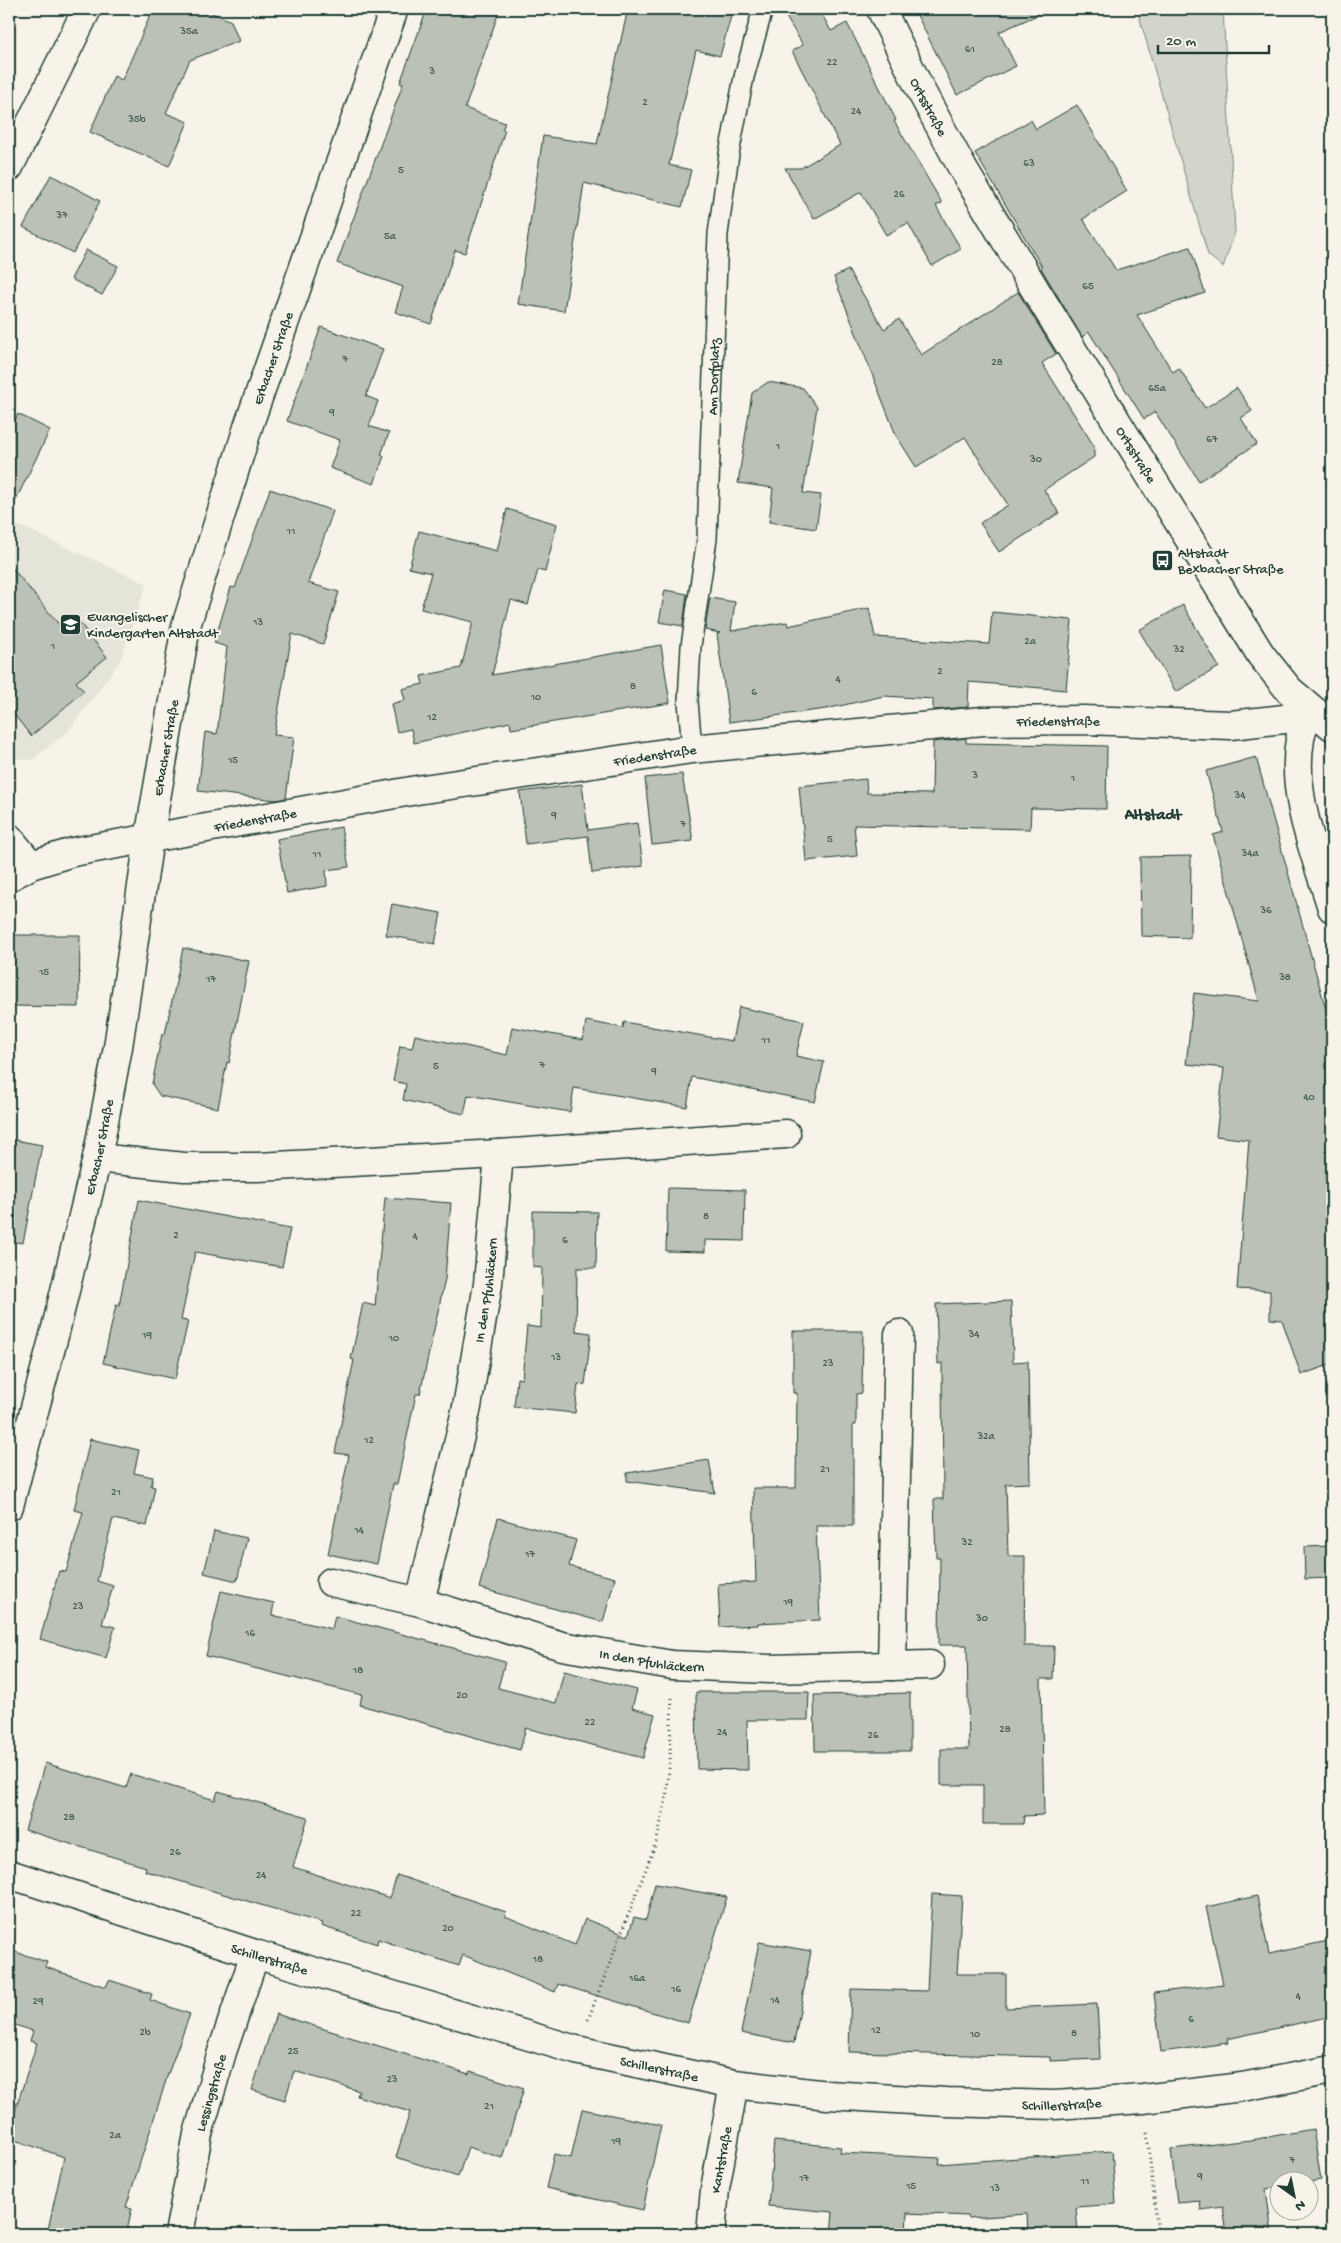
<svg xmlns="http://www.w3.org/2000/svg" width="1341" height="2243" font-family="'Gochi Hand',sans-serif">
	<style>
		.built { fill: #e5e4d9 }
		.green { fill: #d3d5ca; stroke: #79897f }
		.building { fill: #bbc1b6; stroke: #1f3d34 }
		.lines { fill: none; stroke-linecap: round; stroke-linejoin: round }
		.lane-casing { stroke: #1f3d34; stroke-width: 22 }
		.street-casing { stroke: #1f3d34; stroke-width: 31 }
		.secondary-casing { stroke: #1f3d34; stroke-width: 31 }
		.path { stroke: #1f3d34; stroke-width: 3; stroke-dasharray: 1 4; stroke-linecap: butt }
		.lane { stroke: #f7f3e8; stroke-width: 19 }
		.street { stroke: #f7f3e8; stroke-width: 28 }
		.secondary { stroke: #f7f3e8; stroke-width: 28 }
		.labels { text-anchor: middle; stroke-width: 4.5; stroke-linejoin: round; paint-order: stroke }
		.number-label { font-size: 11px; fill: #465e54 }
		.street-label { font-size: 14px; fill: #1f3d34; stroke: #f7f3e8 }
		.poi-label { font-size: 14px; fill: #1f3d34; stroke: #f7f3e8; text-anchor: start }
		.quarter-label { font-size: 16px; font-weight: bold; fill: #1f3d34; stroke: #f7f3e8 }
	</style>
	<rect width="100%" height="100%" fill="#f7f3e8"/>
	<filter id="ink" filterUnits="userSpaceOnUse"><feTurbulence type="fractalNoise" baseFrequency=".02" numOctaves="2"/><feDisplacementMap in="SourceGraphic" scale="10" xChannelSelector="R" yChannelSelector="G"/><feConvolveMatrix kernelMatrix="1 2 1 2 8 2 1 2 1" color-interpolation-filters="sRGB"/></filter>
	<g filter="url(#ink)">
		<polygon class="built" points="9,521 147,584 119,663 68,731 32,760 9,758"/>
		<polygon class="green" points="1137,9 1223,9 1235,232 1223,267 1208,255"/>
		<g class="building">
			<polygon points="153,9 203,9 231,21 239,41 190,60 166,113 188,122 169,166 90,132 114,76 122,80"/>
			<polygon points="427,9 500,9 465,108 505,123 502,130 505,130 465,253 455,250 431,324 395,312 403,287 337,263 403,84 400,83"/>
			<polygon points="628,9 733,9 720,56 696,50 669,165 691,170 682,207 584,183 564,311 518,304 543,136 597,144"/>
			<polygon points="781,9 819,9 831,31 847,23 896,120 894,121 942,203 936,206 961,249 932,266 908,223 886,235 861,192 814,219 785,168 801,168 840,145 792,51 803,45"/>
			<polygon points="914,9 1051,9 999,32 1016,66 957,95"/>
			<polygon points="1077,105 1127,191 1083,219 1116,270 1190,247 1205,293 1137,315 1173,372 1179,368 1205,408 1237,388 1252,411 1241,418 1257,444 1199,481 1155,412 1144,419 1089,332 1082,337 1041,268 1042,267 975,153 1031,120 1036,129"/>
			<polygon points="51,175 100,201 73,253 23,227"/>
			<polygon points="86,250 118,266 102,295 71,279"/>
			<polygon points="848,270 884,329 899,319 921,355 1018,292 1056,354 1042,363 1094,446 1094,457 1044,490 1059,513 999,552 980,523 1008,505 965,437 916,467 896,435 834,277"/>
			<polygon points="321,327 383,349 366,396 378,401 369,426 389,433 381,455 384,456 374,484 330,468 340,440 287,421"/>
			<polygon points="768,382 803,388 817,407 803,493 821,495 816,529 769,522 773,488 738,483 752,393"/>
			<polygon points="18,414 50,430 9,514 9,432"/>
			<polygon points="270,489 333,511 308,583 339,592 323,644 292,634 274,735 294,737 286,798 276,800 198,791 205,732 217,734 227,647 214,643 231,587 235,588"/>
			<polygon points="507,509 557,524 545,572 538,570 528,605 511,600 492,675 661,645 670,703 511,729 510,722 414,743 411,729 397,732 391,704 405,700 402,689 423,684 421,676 461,668 473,622 421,609 431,573 409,568 419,531 497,551"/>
			<polygon points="9,564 66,633 79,622 107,657 76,682 84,691 31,736 9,708"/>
			<polygon points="665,590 687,594 683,626 659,622"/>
			<polygon points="710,598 735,602 731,631 787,622 788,626 869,608 875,637 989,644 992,612 1072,620 1066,690 969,682 968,707 933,710 933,699 884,696 826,709 729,722 717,634 720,633 705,630"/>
			<polygon points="1183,605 1219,667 1176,692 1139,630"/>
			<polygon points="966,738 966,743 1107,746 1106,809 1031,808 1030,829 854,825 857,856 806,861 799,786 866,779 867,793 932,794 933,742"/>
			<polygon points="1256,757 1332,1031 1332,1364 1301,1375 1282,1320 1270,1319 1270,1291 1237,1289 1249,1140 1216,1136 1224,1068 1186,1064 1194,993 1259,1001 1213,835 1223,832 1206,771"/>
			<polygon points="682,774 693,841 652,845 645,778"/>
			<polygon points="582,784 588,830 637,823 643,866 592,873 588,836 526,844 520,792"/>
			<polygon points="341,827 349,867 326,870 327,886 287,893 277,839"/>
			<polygon points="1191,856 1190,938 1141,936 1140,857"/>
			<polygon points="392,904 441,913 435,944 386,935"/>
			<polygon points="9,935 80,935 79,1007 9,1006"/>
			<polygon points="183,948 249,961 229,1063 227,1062 218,1108 160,1096 152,1084 162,1034 165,1034"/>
			<polygon points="739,1007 804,1021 796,1056 824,1062 815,1102 692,1077 687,1107 574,1088 570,1112 468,1095 464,1114 403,1100 406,1084 393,1081 400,1046 412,1048 415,1035 507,1055 512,1027 583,1040 586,1021 623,1028 624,1022 732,1041"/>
			<polygon points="9,1139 42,1145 23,1243 9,1241"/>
			<polygon points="668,1188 745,1190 744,1241 705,1240 705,1252 666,1251"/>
			<polygon points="385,1198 451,1203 445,1279 420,1394 416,1394 397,1484 393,1484 377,1564 328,1554 349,1455 335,1453 354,1360 351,1359 363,1303 375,1306"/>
			<polygon points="139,1200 290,1229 282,1267 195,1252 181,1320 188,1321 175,1379 103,1363 116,1305 119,1306"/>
			<polygon points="533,1211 597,1212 596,1268 577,1268 576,1331 591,1333 585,1385 578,1384 575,1413 514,1407 517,1378 522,1379 527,1326 541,1328 542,1268 533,1267"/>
			<polygon points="1011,1301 1013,1362 1028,1361 1030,1483 1006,1484 1008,1556 1025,1556 1024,1646 1054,1646 1053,1679 1041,1679 1044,1815 1024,1816 1023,1824 983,1824 983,1785 941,1785 941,1749 969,1749 967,1645 939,1645 940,1558 936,1558 934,1499 943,1499 942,1363 938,1364 936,1304"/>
			<polygon points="793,1331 863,1331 862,1393 856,1394 856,1425 853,1425 853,1526 816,1526 820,1620 758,1623 758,1625 720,1627 718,1584 756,1582 753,1488 796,1488 797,1393 793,1393"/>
			<polygon points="90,1439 139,1450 134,1473 153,1477 151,1486 155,1487 147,1526 113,1519 97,1581 113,1586 102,1624 115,1627 106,1658 40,1639 59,1571 66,1572 83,1512 74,1510"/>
			<polygon points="709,1460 715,1493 627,1481 627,1473"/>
			<polygon points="498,1518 576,1540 569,1566 615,1578 603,1622 479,1588"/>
			<polygon points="214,1531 247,1538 237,1581 204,1573"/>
			<polygon points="1332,1546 1332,1578 1305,1579 1304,1547"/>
			<polygon points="221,1591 274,1603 272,1615 332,1629 335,1616 505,1662 498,1688 556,1703 564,1671 637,1690 632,1708 655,1714 643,1758 526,1728 520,1750 360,1705 362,1695 206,1656"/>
			<polygon points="696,1692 809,1692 808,1720 747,1720 748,1770 697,1769"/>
			<polygon points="910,1693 910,1751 815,1751 814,1695"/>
			<polygon points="45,1763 126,1788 131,1774 215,1800 218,1791 308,1817 293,1867 390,1898 397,1875 506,1912 505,1916 575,1945 585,1919 628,1936 634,1917 646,1920 655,1884 727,1897 688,2023 558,1984 555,1992 463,1955 459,1966 378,1939 377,1944 321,1926 322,1923 145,1871 146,1867 25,1830"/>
			<polygon points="932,1894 962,1896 957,1974 1006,1974 1006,2008 1097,2004 1100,2059 1050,2061 1050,2057 849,2052 851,1989 927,1991"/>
			<polygon points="1257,1896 1269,1954 1332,1940 1332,2016 1227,2039 1228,2043 1161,2052 1154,1993 1223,1984 1206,1907"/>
			<polygon points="759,1942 811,1951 794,2043 741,2033"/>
			<polygon points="9,1950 47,1962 45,1967 106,1987 109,1980 152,1994 150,2000 190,2014 168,2074 126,2207 132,2208 126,2234 47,2234 64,2157 9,2138 9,2129 37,2043 30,2041 33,2031 9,2023"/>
			<polygon points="276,2014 469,2074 470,2071 524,2088 502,2158 468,2147 458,2177 396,2157 410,2112 357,2096 359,2091 294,2071 285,2100 252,2090"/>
			<polygon points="582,2109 661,2125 643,2210 546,2188 554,2154 571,2158"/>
			<polygon points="1313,2129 1321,2180 1308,2182 1278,2180 1278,2187 1266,2189 1272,2234 1227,2234 1223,2207 1201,2210 1200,2201 1177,2203 1171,2149 1251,2140"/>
			<polygon points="774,2141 841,2147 840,2153 940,2158 939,2164 1112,2151 1116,2204 1076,2207 1078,2234 1028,2234 1027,2214 968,2218 967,2216 907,2213 906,2234 831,2234 833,2212 768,2206"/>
		</g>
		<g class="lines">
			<defs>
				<g id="lane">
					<path id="s1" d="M692,749L688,701L691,646L707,539L718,234L729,154L744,77L763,9"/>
				</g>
				<g id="street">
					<polyline points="9,167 87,9"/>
					<polyline points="9,838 31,865"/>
					<path id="s2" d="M9,877L31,865L73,852L417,790L692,749L983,721L1083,720L1231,725L1284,719L1310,710"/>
					<polyline points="97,1158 184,1167 258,1167 499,1154 786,1134"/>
					<path id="s3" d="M9,1506L55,1332L97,1158L118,1047L149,839L186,626L249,424L394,9"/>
					<path id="s4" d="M331,1582L420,1602L562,1646L672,1665L770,1669L930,1665"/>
					<path id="s5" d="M420,1602L467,1407L488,1284L499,1154"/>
					<polyline points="892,1666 899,1334"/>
					<path id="s6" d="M9,1874L255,1954L576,2050L734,2084L828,2095L946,2102L1055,2105L1143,2099L1242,2087L1332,2070"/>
					<path id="s7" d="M179,2234L198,2134L222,2052L255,1954"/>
					<path id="s8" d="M711,2234L715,2189L734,2084"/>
				</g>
				<g id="secondary">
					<path id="s9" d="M881,9L921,91L963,169L1036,291L1261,655L1289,690L1332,726"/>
					<path d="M1310,710C1307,719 1301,729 1300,739C1290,796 1316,855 1332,908"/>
				</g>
			</defs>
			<use href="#lane" class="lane-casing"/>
			<use href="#street" class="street-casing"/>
			<use href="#secondary" class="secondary-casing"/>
			<g class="path">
				<polyline points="588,2020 657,1840 666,1799 670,1759 672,1697"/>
				<polyline points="1147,2133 1158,2234"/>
			</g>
			<use href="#lane" class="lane"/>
			<use href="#street" class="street"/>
			<use href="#secondary" class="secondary"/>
		</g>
	</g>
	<defs>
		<symbol id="bus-square" viewBox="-11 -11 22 22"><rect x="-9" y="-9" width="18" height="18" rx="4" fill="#1f3d34" stroke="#f7f3e8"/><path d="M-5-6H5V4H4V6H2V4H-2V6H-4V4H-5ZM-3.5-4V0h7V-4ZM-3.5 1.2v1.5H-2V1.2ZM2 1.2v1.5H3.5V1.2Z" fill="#fff"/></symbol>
		<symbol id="school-square" viewBox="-11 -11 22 22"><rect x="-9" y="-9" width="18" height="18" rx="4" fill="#1f3d34" stroke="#f7f3e8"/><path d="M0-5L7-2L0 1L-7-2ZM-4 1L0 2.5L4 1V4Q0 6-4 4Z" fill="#fff"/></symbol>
	</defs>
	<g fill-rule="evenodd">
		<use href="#bus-square" x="1150" y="548" width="25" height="25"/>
		<use href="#school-square" x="58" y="612" width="25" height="25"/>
	</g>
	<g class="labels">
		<g class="number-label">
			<text x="189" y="34">35a</text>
			<text x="970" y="52">61</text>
			<text x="832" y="65">22</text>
			<text x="432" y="74">3</text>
			<text x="645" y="105">2</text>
			<text x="856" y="114">24</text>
			<text x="137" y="122">35b</text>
			<text x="1029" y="166">63</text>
			<text x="401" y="173">5</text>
			<text x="899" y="197">26</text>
			<text x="62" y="218">37</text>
			<text x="390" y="239">5a</text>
			<text x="1088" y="289">65</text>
			<text x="345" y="362">7</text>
			<text x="997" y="365">28</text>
			<text x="1157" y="391">65a</text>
			<text x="332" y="415">9</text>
			<text x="1212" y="442">67</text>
			<text x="778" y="449">1</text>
			<text x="1036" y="462">30</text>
			<text x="291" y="534">11</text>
			<text x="258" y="625">13</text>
			<text x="1030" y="644">2a</text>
			<text x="53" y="649">1</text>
			<text x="1179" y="652">32</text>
			<text x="940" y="674">2</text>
			<text x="838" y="682">4</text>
			<text x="633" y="689">8</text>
			<text x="754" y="695">6</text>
			<text x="536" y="700">10</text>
			<text x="432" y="720">12</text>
			<text x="233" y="763">15</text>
			<text x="975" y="778">3</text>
			<text x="1073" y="781">1</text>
			<text x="1240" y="798">34</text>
			<text x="554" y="818">9</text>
			<text x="683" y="827">7</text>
			<text x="830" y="842">5</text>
			<text x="1250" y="856">34a</text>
			<text x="317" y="857">11</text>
			<text x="1266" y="913">36</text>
			<text x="44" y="975">15</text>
			<text x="1285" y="980">38</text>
			<text x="211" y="982">17</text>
			<text x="766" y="1043">11</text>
			<text x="542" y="1068">7</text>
			<text x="436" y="1069">5</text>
			<text x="654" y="1074">9</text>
			<text x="1309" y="1100">40</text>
			<text x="706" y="1219">8</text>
			<text x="176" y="1238">2</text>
			<text x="415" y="1239">4</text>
			<text x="565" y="1243">6</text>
			<text x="974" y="1337">34</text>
			<text x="147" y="1338">19</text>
			<text x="394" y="1341">10</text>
			<text x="556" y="1360">13</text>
			<text x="828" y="1366">23</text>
			<text x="986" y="1439">32a</text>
			<text x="369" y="1443">12</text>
			<text x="825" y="1472">21</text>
			<text x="116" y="1495">21</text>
			<text x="359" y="1533">14</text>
			<text x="967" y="1545">32</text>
			<text x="530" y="1557">17</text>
			<text x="788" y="1605">19</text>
			<text x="78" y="1609">23</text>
			<text x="982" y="1621">30</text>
			<text x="250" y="1636">16</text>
			<text x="358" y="1673">18</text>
			<text x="462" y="1698">20</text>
			<text x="590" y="1725">22</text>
			<text x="1005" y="1732">28</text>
			<text x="722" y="1735">24</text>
			<text x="873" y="1738">26</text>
			<text x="69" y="1820">28</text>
			<text x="175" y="1855">26</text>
			<text x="261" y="1878">24</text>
			<text x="356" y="1916">22</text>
			<text x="448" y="1931">20</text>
			<text x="538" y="1962">18</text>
			<text x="637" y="1981">16a</text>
			<text x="676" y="1992">16</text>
			<text x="1298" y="1999">4</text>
			<text x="775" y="2003">14</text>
			<text x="38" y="2004">29</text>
			<text x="1191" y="2022">6</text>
			<text x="876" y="2033">12</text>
			<text x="145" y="2035">2b</text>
			<text x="1074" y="2036">8</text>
			<text x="975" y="2037">10</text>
			<text x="293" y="2054">25</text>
			<text x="392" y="2082">23</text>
			<text x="489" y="2109">21</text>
			<text x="115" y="2138">2a</text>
			<text x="616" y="2144">19</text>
			<text x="1292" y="2163">7</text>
			<text x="1200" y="2179">9</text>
			<text x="804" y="2181">17</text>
			<text x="1085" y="2184">11</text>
			<text x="911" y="2189">15</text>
			<text x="995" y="2191">13</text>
		</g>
		<g class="street-label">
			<text dy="5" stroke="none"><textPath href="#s9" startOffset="109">Ortsstraße</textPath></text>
			<text dy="5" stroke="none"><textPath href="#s3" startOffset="1180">Erbacher Straße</textPath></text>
			<text dy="5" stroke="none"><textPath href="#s1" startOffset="374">Am Dorfplatz</textPath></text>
			<text dy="5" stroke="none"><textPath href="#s9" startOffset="514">Ortsstraße</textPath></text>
			<text dy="5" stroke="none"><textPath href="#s2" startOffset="1064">Friedenstraße</textPath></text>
			<text dy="5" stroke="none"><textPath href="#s3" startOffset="775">Erbacher Straße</textPath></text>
			<text dy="5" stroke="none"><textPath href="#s2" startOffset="659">Friedenstraße</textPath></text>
			<text dy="5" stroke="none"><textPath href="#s2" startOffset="254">Friedenstraße</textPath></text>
			<text dy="5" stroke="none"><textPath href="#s3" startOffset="370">Erbacher Straße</textPath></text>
			<text dy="5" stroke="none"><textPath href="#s5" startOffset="319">In den Pfuhläckern</textPath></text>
			<text dy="5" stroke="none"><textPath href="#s4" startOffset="331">In den Pfuhläckern</textPath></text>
			<text dy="5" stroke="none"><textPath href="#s6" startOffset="274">Schillerstraße</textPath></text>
			<text dy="5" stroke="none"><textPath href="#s6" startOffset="679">Schillerstraße</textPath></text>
			<text dy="5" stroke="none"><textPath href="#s7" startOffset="145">Lessingstraße</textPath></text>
			<text dy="5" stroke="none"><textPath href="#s6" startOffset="1084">Schillerstraße</textPath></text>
			<text dy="5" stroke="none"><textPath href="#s8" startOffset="75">Kantstraße</textPath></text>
		</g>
		<g class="poi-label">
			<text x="1178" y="557">Altstadt<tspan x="1178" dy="16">Bexbacher Straße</tspan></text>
			<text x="87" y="621">Evangelischer<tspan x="87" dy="16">Kindergarten Altstadt</tspan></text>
		</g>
		<g class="quarter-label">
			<text x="1153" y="819">Altstadt</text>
		</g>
	</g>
	<rect width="1341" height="2243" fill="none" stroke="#f7f3e8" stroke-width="30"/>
	<rect x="15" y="15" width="1311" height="2213" fill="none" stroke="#1f3d34" stroke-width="2" filter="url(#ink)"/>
	<g transform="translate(1294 2196) rotate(147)"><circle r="24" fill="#f7f3e8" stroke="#a1aaa0"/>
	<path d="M0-4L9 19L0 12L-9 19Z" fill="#1f3d34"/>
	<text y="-8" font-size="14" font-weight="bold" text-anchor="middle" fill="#1f3d34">N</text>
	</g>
	<path d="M1158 45v8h111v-8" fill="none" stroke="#1f3d34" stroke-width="2.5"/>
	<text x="1166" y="45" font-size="15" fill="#1f3d34" stroke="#f7f3e8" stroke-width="4" paint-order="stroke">20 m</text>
</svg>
